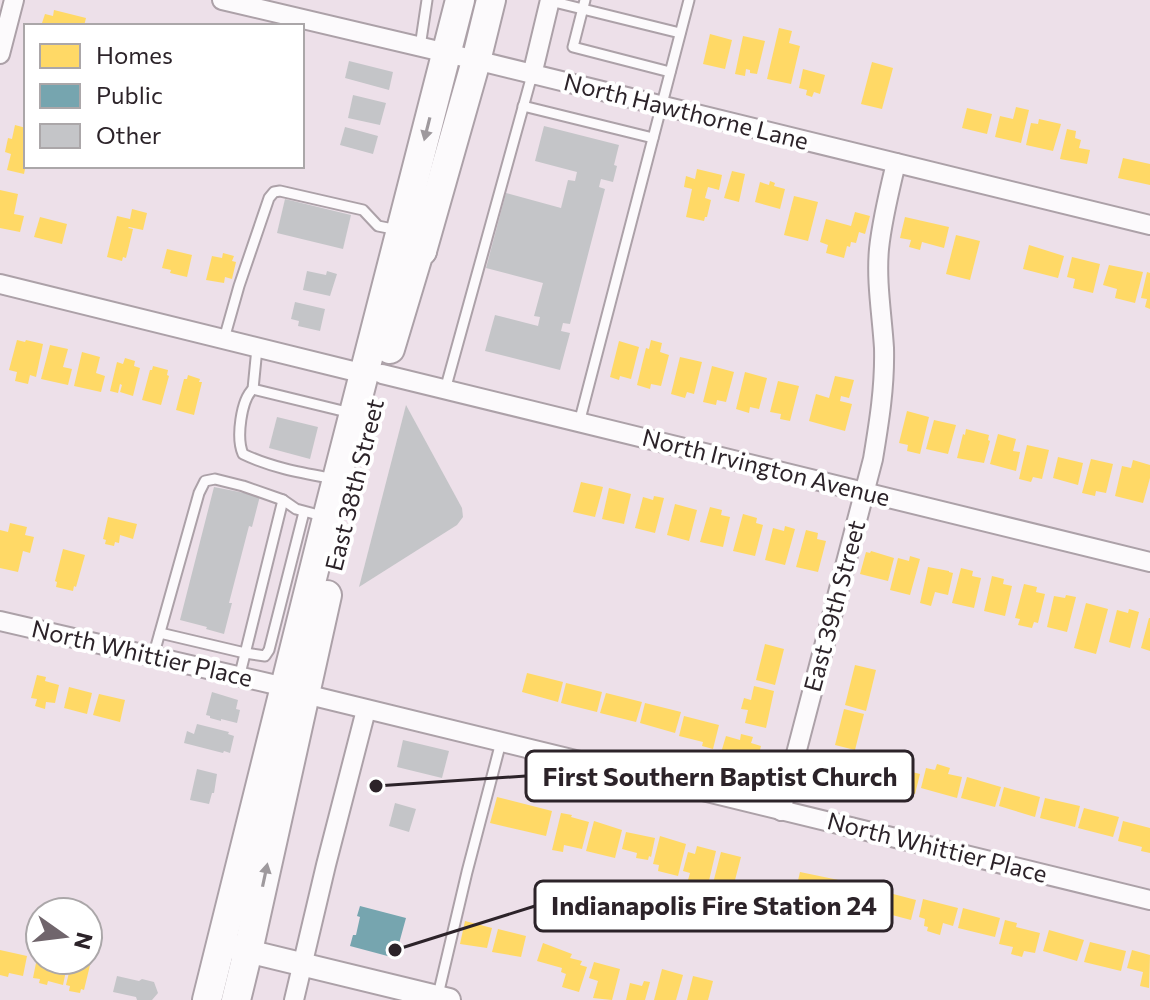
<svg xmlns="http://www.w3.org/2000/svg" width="1150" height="1000" font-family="Commissioner,sans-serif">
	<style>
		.homes { fill: #ffd966 }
		.public { fill: #76a5af }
		.building { fill: #c4c5c8 }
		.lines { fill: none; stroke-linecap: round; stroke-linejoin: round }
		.service-casing { stroke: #aca1a8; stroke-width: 13 }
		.minor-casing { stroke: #aca1a8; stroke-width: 22 }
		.tertiary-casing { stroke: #aca1a8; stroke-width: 26 }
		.primary-casing { stroke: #aca1a8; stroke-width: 32 }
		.service { stroke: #fcfafc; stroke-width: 9 }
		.minor { stroke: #fcfafc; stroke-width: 18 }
		.tertiary { stroke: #fcfafc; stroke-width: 22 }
		.primary { stroke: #fcfafc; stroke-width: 28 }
		.oneway { fill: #9e999d }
		.labels { text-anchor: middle; stroke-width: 8; stroke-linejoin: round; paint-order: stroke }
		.street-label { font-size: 24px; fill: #2c2329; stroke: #fff }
		.leader { fill: none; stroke: #2c2329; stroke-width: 3 }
		.callout-dot { fill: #2c2329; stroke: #fff; stroke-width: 3 }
		.callout { fill: #fff; stroke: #2c2329; stroke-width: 3 }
		.callout-label { font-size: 26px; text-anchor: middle; font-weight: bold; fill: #2c2329 }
	</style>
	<rect width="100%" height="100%" fill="#ede0e9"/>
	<g class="homes">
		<polygon points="54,10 86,18 84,26 41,26 45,14 53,16"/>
		<polygon points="779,28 792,31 789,43 800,46 791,84 767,79"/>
		<polygon points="710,34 732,40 725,69 703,64"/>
		<polygon points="743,36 765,41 757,74 750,73 750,70 746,69 745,76 735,74"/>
		<polygon points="872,62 893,68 882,109 861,104"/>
		<polygon points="803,69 825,75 820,94 814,92 812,97 806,95 807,90 799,88"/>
		<polygon points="1016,107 1029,110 1021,143 995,137 1000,116 1013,119"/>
		<polygon points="967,108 992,114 987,134 962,128"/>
		<polygon points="1039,119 1061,124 1053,151 1026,145 1031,123 1038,124"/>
		<polygon points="15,125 26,128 26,164 24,174 7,170 11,154 5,152 8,138 12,139"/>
		<polygon points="1067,129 1076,131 1075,138 1081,140 1079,148 1090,150 1087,164 1060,159"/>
		<polygon points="1123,158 1150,164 1150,185 1118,178"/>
		<polygon points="697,169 722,175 719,190 708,187 705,198 711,200 707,217 705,217 704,221 686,217 692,189 684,187 686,176 695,179"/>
		<polygon points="732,171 745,174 739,202 724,198"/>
		<polygon points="770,181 775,183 774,186 785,189 780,209 755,202 760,182 769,185"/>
		<polygon points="0,190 18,194 14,214 24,216 20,232 0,228"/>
		<polygon points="794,196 818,202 808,241 784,235"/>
		<polygon points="132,209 147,213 143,230 129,227 128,228 133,229 126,258 123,257 122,261 107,257 117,216 130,219"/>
		<polygon points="855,212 870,216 865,234 859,232 856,243 851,242 850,247 847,246 844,258 826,253 828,245 820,242 826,219 851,226"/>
		<polygon points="40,217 67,224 62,244 34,237"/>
		<polygon points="905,217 949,227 944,248 922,242 920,250 909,247 911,240 900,238"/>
		<polygon points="956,235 980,241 970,280 946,274"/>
		<polygon points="1029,245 1064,256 1058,278 1023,269"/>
		<polygon points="167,249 192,255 187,277 170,273 171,270 162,268"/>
		<polygon points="223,253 234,256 232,261 236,262 232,279 225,277 224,283 206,280 212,256 222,258"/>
		<polygon points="1072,257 1100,264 1093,293 1073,288 1075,279 1067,277"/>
		<polygon points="1109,265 1143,272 1135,303 1115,298 1117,289 1103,285"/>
		<polygon points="1147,272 1150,273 1150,309 1145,307 1147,299 1141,298"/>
		<polygon points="17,340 25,342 26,340 43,344 36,377 30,375 28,384 15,381 17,372 9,370"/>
		<polygon points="651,340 662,343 660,352 669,355 661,386 651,384 650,389 637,385 646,348 649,349"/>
		<polygon points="619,341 639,347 631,379 620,376 619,380 610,377"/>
		<polygon points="50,345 68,349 63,367 72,369 68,385 41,379"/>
		<polygon points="82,352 100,357 96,373 105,376 101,392 74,386"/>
		<polygon points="680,357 702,362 694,394 687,392 685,398 671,394"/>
		<polygon points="125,358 135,361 134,366 140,368 133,396 120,392 122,385 120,384 118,393 110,391 117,362 123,364"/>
		<polygon points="153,366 168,370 167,375 169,376 161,405 142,400 150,370 152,370"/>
		<polygon points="712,366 734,372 726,402 717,400 716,405 703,402"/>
		<polygon points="745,372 767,378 759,409 750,407 749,413 736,409"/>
		<polygon points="188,375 200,379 199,382 202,382 194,415 176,410 184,379 187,379"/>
		<polygon points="835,376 854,380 849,398 841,396 840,401 852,404 845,431 809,421 816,394 829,398"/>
		<polygon points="778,381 799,386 790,421 780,419 781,414 770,412"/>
		<polygon points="907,411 929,417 920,454 907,451 908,445 899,443"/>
		<polygon points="934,420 956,425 948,454 926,449"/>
		<polygon points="966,429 989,435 988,440 990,441 984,463 957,458 963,434 965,435"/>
		<polygon points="998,434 1016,439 1013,451 1020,452 1016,471 990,464"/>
		<polygon points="1027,445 1049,450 1042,479 1033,477 1031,482 1019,479"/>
		<polygon points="1058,457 1083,463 1078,485 1053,478"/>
		<polygon points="1091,459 1113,464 1106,493 1096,491 1095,496 1082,493"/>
		<polygon points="1133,460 1150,465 1150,478 1143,503 1115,496 1122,466 1131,468"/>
		<polygon points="581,482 603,487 595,517 573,512"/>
		<polygon points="609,488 631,494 624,524 602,519"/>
		<polygon points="654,496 664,498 655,533 635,528 643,497 653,500"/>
		<polygon points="675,504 697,510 689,541 667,535"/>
		<polygon points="710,507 722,510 721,515 730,517 723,547 700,542"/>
		<polygon points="743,514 757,518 756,523 763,525 755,556 733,551"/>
		<polygon points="108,517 137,524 133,539 120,535 119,543 115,542 114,546 105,544 106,540 103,539"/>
		<polygon points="10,523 27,527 25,535 34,537 30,553 23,551 18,572 0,568 0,530 8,532"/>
		<polygon points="785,526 795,529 785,565 765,560 773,528 784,531"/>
		<polygon points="806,530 818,533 817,539 826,541 818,572 796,567"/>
		<polygon points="63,549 85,555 76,587 74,586 73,591 56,587 57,582 55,581"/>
		<polygon points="871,551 894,558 888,581 860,574 866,552 870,553"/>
		<polygon points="910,556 920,559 910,595 890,590 898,558 909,561"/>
		<polygon points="928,567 949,571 949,572 953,573 948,595 935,592 931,606 920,603"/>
		<polygon points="961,568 973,571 972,576 981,578 974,608 952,603"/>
		<polygon points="992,576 1004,579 1003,584 1012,586 1005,616 984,611"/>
		<polygon points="1024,584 1037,587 1036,592 1045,594 1038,623 1034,622 1032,628 1018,625 1020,619 1015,618"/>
		<polygon points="1066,595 1076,597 1067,632 1047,627 1054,596 1065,598"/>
		<polygon points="1086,603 1108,609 1096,654 1074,648"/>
		<polygon points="1129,609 1139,612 1130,648 1109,642 1117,610 1128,613"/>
		<polygon points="1149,618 1150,618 1150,651 1141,648"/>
		<polygon points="765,644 784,649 775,685 756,680"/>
		<polygon points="855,665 876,670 866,711 845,705"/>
		<polygon points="527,673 563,682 558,702 522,692"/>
		<polygon points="37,675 46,677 45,681 59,685 55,703 46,702 45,709 35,706 37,699 31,698"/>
		<polygon points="566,683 602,692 597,712 561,703"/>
		<polygon points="754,686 774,691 766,728 745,723 748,710 741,709 744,698 751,700"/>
		<polygon points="69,687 92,693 87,714 64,708"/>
		<polygon points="606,693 642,702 636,722 600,713"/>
		<polygon points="99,694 125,700 120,722 93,715"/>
		<polygon points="645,703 681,712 675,733 640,723"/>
		<polygon points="844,709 864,714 855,750 835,745"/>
		<polygon points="684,716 719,725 713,749 702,746 703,742 679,736"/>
		<polygon points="741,734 753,737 751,743 761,746 756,766 720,756 726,736 740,740"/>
		<polygon points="937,764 950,768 948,774 962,777 957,798 921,788 926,768 935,770"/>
		<polygon points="884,765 920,774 915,794 879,785"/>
		<polygon points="967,777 1001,787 995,807 961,798"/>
		<polygon points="1004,787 1040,797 1035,817 999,806"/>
		<polygon points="497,797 552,811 546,836 490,823"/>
		<polygon points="1045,798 1080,806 1075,827 1040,818"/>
		<polygon points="1084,808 1119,817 1113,837 1078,828"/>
		<polygon points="561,813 572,815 571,817 589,822 582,849 564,845 563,852 552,850"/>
		<polygon points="594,821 622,830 615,858 586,851"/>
		<polygon points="1123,821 1150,828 1150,853 1141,851 1142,847 1118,841"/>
		<polygon points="626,832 655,838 651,857 649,856 648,860 636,858 637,853 622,849"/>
		<polygon points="660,836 686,844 678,876 658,871 659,865 653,864"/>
		<polygon points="697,846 716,851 708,885 688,880 690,873 683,871 688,852 695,854"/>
		<polygon points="721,852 741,857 735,880 741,881 736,901 710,895"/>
		<polygon points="800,872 853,883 848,902 796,889"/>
		<polygon points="878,890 916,900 911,920 873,910"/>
		<polygon points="923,899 958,908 953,926 943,923 940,935 927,931 928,927 924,926 925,919 919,917"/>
		<polygon points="963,908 1000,918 995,937 958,928"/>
		<polygon points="1005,920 1017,923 1016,927 1040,933 1035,953 1024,951 1022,957 1011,954 1013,947 999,944"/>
		<polygon points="465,921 492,928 487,948 460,944"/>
		<polygon points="498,929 526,936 521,957 492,952"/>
		<polygon points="1049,930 1084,940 1077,961 1043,951"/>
		<polygon points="1090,942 1126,951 1121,971 1084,962"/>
		<polygon points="543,943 572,954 570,958 582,961 580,965 587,967 579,992 562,987 566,974 561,972 562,968 537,961"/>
		<polygon points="0,950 27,956 23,976 9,973 8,977 0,975"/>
		<polygon points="1132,950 1150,955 1149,988 1140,986 1143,972 1127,968"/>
		<polygon points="37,958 67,966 63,985 48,981 47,985 39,983 40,979 33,978"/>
		<polygon points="72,960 91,961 84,990 81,989 80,993 69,991 70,986 66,985"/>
		<polygon points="594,962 620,969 612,1000 593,998 598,981 589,978"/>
		<polygon points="662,969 683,975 676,1000 654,1000"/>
		<polygon points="693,976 713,981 708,1000 687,1000"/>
		<polygon points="644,981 650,982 645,1000 626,1000 630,983 642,986"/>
	</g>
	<polygon class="public" points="360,906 406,918 395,958 350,946 353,935 356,935 360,917 357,916"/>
	<g class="building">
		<polygon points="349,61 393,72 389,90 345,78"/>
		<polygon points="353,95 386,103 380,125 348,118"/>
		<polygon points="544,126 619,145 614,165 617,166 613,182 601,179 599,187 605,189 570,324 563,323 561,331 570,333 560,370 485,351 495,315 538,326 540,317 534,316 543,283 486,268 506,193 561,208 568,180 575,181 577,172 535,161"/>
		<polygon points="345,127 378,136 373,154 340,145"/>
		<polygon points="285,199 351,215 343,249 277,233"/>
		<polygon points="307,271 326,275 327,271 337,274 330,296 303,290"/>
		<polygon points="295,302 325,309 320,331 298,326 299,321 291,319"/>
		<polygon points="406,405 462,508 463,517 457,525 359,587"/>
		<polygon points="277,417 318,427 310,459 269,448"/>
		<polygon points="214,487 260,496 252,527 249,526 229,603 232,603 224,634 206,629 207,627 180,620"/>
		<polygon points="212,692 238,700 236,709 240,710 237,723 221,719 221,721 210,718 210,716 206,715"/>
		<polygon points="197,724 229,732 228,734 234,736 230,753 224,751 223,753 184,743 187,731 194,734"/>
		<polygon points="403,740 449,751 442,778 397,767"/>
		<polygon points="197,769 217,774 214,793 212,793 209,804 190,800"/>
		<polygon points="395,803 416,809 409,832 389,826"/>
		<polygon points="117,976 139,981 142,979 154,982 158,993 152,1000 137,1000 136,997 113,992"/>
	</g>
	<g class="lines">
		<defs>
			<g id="service">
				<polyline points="585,0 573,47 670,72"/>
				<polyline points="550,1 680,33"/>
				<polyline points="420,47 427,0"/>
				<polyline points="523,106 653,138"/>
				<polyline points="224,339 239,286 269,198 274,192 280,191 363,210 378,226 398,230"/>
				<polyline points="253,389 257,348"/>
				<polyline points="445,390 532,75"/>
				<polyline points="579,423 689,0"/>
				<path d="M335,479C303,473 272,468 243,454C236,438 241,400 253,389L351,413"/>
				<polyline points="160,633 245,653 265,656 269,650 304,512"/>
				<polyline points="153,657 199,493 205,481 215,479 243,486 283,500 296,509 322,516"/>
				<polyline points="239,678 283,500"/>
				<polyline points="438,995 467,872 501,742"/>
			</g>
			<g id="minor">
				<polyline points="222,0 447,53 1150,225"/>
				<polyline points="0,54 14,0"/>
				<polyline points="532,75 550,0"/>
				<polyline points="0,284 365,374"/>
				<polyline points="382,374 1150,562"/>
				<polyline points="0,621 285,687"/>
				<polyline points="305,694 1150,900"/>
				<path d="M781,811L873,459C879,423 885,386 884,348C882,315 876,282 879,249C882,220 889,192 896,163"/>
				<polyline points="294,1000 326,865 366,710"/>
			</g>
			<polyline id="tertiary" points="235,948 449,1000"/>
			<g id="primary">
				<polyline points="422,251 476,61 491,0"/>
				<polyline points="390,349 423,239 422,251"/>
				<polyline points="207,1000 327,518 460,0"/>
				<polyline points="236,1000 248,951 327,595"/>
			</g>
		</defs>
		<use href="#service" class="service-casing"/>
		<use href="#minor" class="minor-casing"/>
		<use href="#tertiary" class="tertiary-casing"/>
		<use href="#primary" class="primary-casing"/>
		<use href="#service" class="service"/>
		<use href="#minor" class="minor"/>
		<use href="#tertiary" class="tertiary"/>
		<use href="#primary" class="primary"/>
	</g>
	<defs><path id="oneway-solid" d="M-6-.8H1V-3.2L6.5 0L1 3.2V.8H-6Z" transform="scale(2)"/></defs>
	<g class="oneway">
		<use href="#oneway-solid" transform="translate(427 129) rotate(104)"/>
		<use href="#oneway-solid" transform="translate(265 875) rotate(-78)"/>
	</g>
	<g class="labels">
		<g class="street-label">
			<text transform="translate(686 112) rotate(14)" y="8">North Hawthorne Lane</text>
			<text transform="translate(766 468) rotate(14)" y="8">North Irvington Avenue</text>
			<text transform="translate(355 485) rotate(-76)" y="8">East 38th Street</text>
			<text transform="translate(835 606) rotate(-75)" y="8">East 39th Street</text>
			<text transform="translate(142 654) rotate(13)" y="8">North Whittier Place</text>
			<text transform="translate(937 848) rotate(14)" y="8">North Whittier Place</text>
		</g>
	</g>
	<path class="leader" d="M376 786L526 776M395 950L535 906"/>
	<g class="callout-dot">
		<circle cx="376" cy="786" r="8"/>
		<circle cx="395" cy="950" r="8"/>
	</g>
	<g class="callout">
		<rect x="526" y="751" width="387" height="50" rx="8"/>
		<rect x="535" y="881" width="357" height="50" rx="8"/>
	</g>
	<g class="callout-label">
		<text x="720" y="786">First Southern Baptist Church</text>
		<text x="714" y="915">Indianapolis Fire Station 24</text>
	</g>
	<rect x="24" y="24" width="280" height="144" fill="#ffffff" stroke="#aba7a9" stroke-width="2"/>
	<rect x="40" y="44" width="40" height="24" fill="#ffd966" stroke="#aba7a9" stroke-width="2"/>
	<text x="96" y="64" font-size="24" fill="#2c2329">Homes</text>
	<rect x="40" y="84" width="40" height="24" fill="#76a5af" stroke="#aba7a9" stroke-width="2"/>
	<text x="96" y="104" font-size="24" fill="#2c2329">Public</text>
	<rect x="40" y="124" width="40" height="24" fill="#c4c5c8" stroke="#aba7a9" stroke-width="2"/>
	<text x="96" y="144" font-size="24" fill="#2c2329">Other</text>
	<g transform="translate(64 936) rotate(104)"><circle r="38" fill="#ffffff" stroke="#aba7a9" stroke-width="2"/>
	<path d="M0-6L14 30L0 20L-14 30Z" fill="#70656c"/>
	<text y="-12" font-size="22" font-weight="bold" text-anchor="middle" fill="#2c2329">N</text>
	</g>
</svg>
